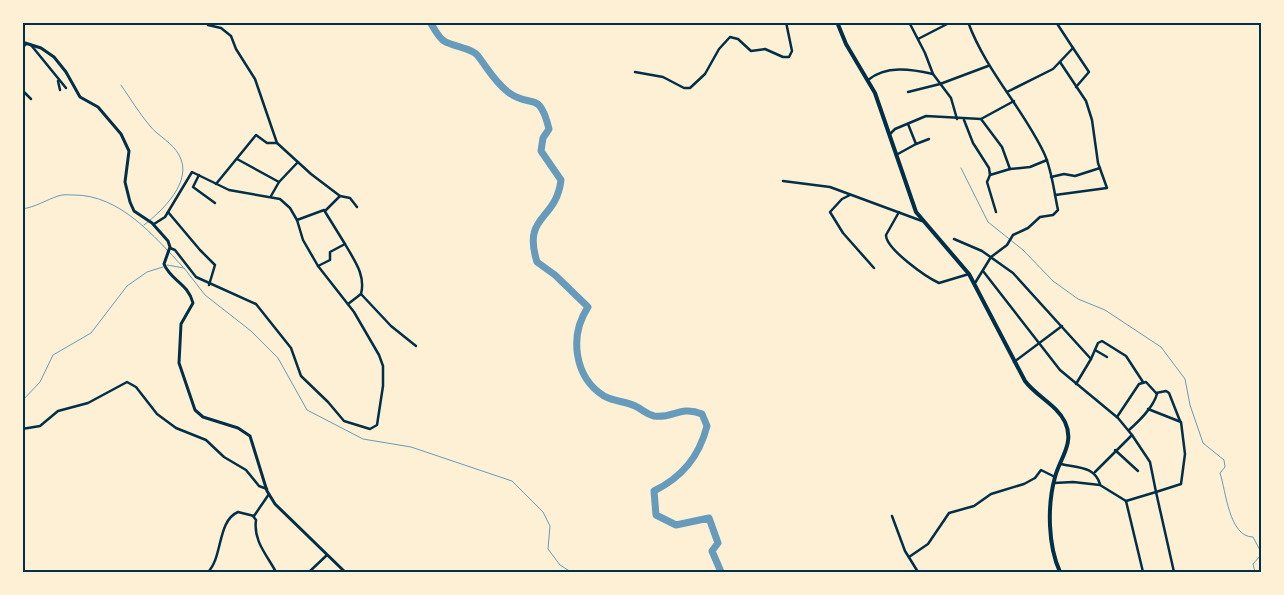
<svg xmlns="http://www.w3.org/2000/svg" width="1284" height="595" font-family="Karla,sans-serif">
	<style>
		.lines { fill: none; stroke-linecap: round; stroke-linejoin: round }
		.stream { stroke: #669bbc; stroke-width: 1 }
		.river { stroke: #669bbc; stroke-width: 7 }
		.minor { stroke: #003049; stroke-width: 2.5 }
		.tertiary { stroke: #003049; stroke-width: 3 }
		.primary { stroke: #003049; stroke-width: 4 }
		.neatline { fill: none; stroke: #003049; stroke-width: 2 }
	</style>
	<rect width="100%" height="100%" fill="#fdf0d5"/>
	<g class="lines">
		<g class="stream">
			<path d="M121,85C130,98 139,113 150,126C158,136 173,143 179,155C194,181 162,211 144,225"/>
			<path d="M961,168L988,222L1023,250L1053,281L1078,299L1105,310L1161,347L1185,379L1190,405L1203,443L1224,460L1225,467L1220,473C1226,491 1229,537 1253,537L1262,554"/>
			<path d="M22,209C36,207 46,200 58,196C63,194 69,195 74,195C120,195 154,236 183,267"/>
			<polyline points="167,265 184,268 205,295 251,331 278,358 307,410 363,439 411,447 512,481 543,512 550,526 548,549 560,565 571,572"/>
			<polyline points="22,401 40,382 53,355 91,333 127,286 147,272 163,267"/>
			<polyline points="1255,572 1253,564 1261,555"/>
		</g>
		<path class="river" d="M430,22C434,28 438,37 444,41C454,47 472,48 478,56C488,69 494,81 508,92C531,110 539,88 549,129L543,138L541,151L561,180C556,222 522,214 537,262L555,275L588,307C569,336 574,377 604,396C614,402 627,401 637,407C643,410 646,414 654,416C673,419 680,405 702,414L707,426C699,457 682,477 654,491L656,515L676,525L709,518L718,543L712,551L721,572"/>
		<g class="minor">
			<polyline points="909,22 925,53 933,74"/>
			<path d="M968,22C986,71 1022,107 1044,153C1052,170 1054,192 1058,210L1053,215L1040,217L1028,228L1013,235L1007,245L991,257L975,283"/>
			<polyline points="208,25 221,28 231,36 236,49 255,79 277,143"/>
			<polyline points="918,39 951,22"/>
			<polyline points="31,45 66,88"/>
			<polyline points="22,48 26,44"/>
			<polyline points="1073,48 1089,72 1076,87"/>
			<polyline points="635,72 663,77 684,88 690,88 705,74 719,49 730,37 738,39 751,51 765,49 783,57 789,57 792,51 786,22"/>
			<path d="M868,80C886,65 911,69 933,74L951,98L957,119"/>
			<polyline points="58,81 60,90"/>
			<polyline points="22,90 31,99"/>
			<polyline points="908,92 940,84 988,66"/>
			<polyline points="1007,92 1053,69 1073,48 1056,22"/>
			<polyline points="981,119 1002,147 1010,169"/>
			<polyline points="964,120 973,143 989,168 990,175"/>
			<polyline points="908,124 916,144 929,139"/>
			<polyline points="890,134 895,129 926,116 981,119 1014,101"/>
			<polyline points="896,155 916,144"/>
			<polyline points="237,159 279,182"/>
			<polyline points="199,175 193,187 215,203"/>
			<polyline points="1051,177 1064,174 1075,176 1100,168"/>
			<polyline points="783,181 830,187 922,221"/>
			<polyline points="216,184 256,135 267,143 277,143 311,174 340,196 350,198 357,207"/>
			<polyline points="850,195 842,199 830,212 843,233 874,268"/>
			<polyline points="1055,195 1107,188 1098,163 1092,120 1086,101 1060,62"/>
			<polyline points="271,196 279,182 298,162"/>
			<polyline points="325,211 340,196"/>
			<polyline points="168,212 200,250 215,265 209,285"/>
			<path d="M899,212L886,235C886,249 926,277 939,283L969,274"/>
			<polyline points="996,212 987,182 990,175 1010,169 1030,167 1047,160"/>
			<polyline points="297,220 324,210 345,244 330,252 330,260 318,266"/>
			<polyline points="154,224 165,217 192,172 229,190 280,199 290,208 297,220 303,240 318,266 354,312 379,355 383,366 383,386 377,425 370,429 344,421 328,402 301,376 291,348 256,304 196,277 175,250 170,248"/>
			<polyline points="954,239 982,251 1013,273 1091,359 1076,384"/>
			<path d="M345,244C354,260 366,275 361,294L348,304"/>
			<polyline points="983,271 1060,370 1118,418 1132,435 1150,462 1156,492 1181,484 1185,454 1181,422 1148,409"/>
			<polyline points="361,294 391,326 416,346"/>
			<polyline points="1095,350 1107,357"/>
			<polyline points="1091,359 1098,343 1102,341 1126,356 1143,382"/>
			<polyline points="1014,362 1062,326"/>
			<polyline points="1156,393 1166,391 1169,393 1180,421"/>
			<path d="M1117,417L1139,384L1146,382L1157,394C1153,408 1139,421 1129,430"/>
			<polyline points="22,429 40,426 58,411 88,403 127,382 136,387 157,414 176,428 206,440 224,457 246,470 259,486 267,489"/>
			<polyline points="1115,450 1138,471"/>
			<path d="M1061,464C1078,468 1094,466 1100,484"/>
			<polyline points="1095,472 1132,435"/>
			<polyline points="1054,483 1073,482 1100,485 1126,501 1156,492 1174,572"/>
			<polyline points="1126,501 1143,572"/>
			<path d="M253,516L256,520C253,541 267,555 276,572"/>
			<polyline points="892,516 905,551 918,572"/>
			<polyline points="909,557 928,544 949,513 974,506 991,494 1024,484 1035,478 1041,470 1055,477"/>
			<path d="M208,572C223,557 217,521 238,512L254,516L269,494"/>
			<polyline points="309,572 327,555"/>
		</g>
		<path class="tertiary" d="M22,42L41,48L54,57L66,72L80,97L98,107L121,134L129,151L125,182L130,202L134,211L152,223L168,241L170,247L164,264C170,280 188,283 193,303L181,324L179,363L195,410L203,417L238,428L250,436L267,491L275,504L345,572"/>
		<path class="primary" d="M837,22L846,44L875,93L916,212L969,274L1025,381C1036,396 1057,405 1065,422C1075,443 1060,458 1055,477C1047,506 1048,546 1060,572"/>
	</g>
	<rect width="1284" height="595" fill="none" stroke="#fdf0d5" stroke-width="48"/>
	<rect x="24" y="24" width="1236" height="547" class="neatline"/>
</svg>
